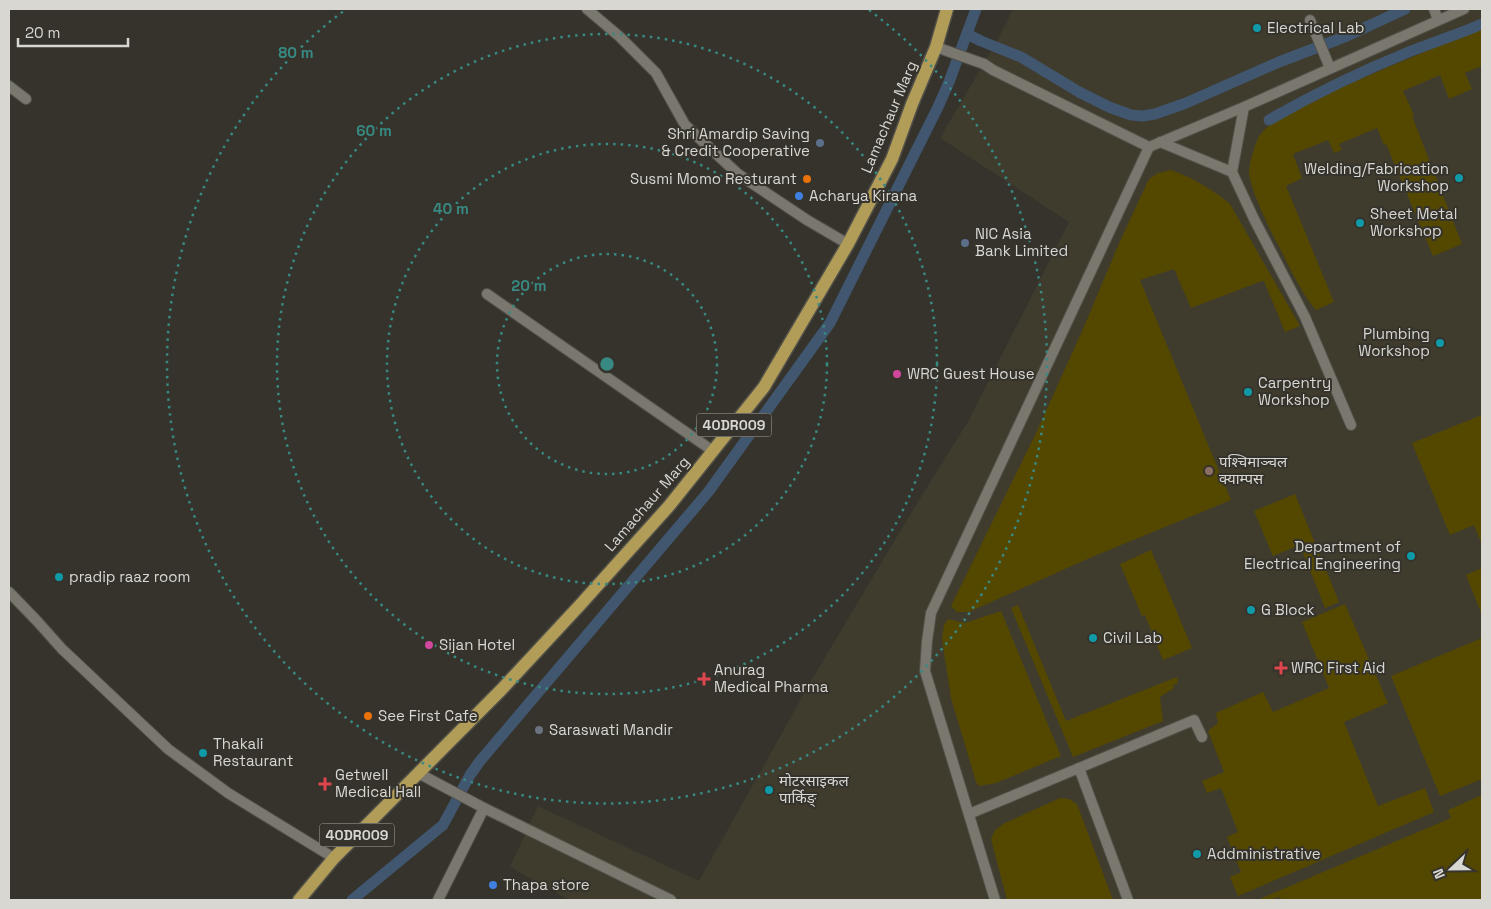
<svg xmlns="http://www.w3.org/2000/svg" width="1491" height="909" font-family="'Space Grotesk','Noto Sans Devanagari',sans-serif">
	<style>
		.built { fill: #3f3c2e }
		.green { fill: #544801 }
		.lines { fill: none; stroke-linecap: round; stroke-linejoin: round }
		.stream { stroke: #41566f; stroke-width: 11 }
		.service-casing { stroke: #515049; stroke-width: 12 }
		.minor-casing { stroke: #515049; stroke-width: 12 }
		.primary-casing { stroke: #515049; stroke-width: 15 }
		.service { stroke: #79776e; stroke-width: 10 }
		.minor { stroke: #79776e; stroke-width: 10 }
		.primary { stroke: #b19c58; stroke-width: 12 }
		.ring { fill: none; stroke: #378982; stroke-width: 2.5; stroke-dasharray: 2.5 5 }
		.culture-dot { fill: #0f9aa8; stroke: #35332b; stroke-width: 2 }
		.service-dot { fill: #5c6f8a; stroke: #35332b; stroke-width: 2 }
		.food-dot { fill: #e8710a; stroke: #35332b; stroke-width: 2 }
		.shop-dot { fill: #3f7fe0; stroke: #35332b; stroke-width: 2 }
		.hotel-dot { fill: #d1479c; stroke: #35332b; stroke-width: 2 }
		.education-dot { fill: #8d6e63; stroke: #35332b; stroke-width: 2 }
		.health-dot { fill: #e0444e; stroke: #35332b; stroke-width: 2 }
		.worship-dot { fill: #6b7280; stroke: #35332b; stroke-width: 2 }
		.labels { text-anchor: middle; stroke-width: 4; stroke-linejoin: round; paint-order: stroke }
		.shield { fill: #35332b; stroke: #a7a6a0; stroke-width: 1 }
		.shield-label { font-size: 14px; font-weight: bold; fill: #d8d7d2 }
		.poi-label { font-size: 15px; fill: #d8d7d2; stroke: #35332b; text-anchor: start }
		.street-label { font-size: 15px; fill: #d8d7d2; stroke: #35332b }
		.centre { fill: #378982; stroke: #35332b; stroke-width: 2.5 }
		.ring-label { font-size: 15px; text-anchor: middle; font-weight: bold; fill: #378982; stroke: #35332b; stroke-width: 4; stroke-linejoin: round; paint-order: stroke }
	</style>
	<rect width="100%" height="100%" fill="#35332b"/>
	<polygon class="built" points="1013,9 1482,9 1482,900 569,900 510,867 538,806 699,881 811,681 905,523 969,420 1069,222 940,138 997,41"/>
	<g class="green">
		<path d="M1482,28V66L1465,73L1472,89L1449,99L1440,75L1403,91L1414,115L1412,116L1462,244L1433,256L1386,144L1384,145L1377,128L1339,144L1342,150L1334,153L1328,140L1293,154L1302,178L1286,186L1334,302L1316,310C1300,292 1288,263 1276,241C1269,228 1248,184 1249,171C1250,162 1255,142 1260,135C1276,113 1331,91 1356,81C1398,63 1440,45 1482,28Z"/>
		<path d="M1171,170C1193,178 1212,189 1230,204L1300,326L1285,332L1264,281H1262L1191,308L1174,269L1140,280L1231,500L1092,557L969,612H957L951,606L1036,433L1083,329L1120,241L1149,179L1158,173Z"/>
		<polygon points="1482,415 1482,545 1474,525 1450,535 1412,443"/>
		<polygon points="1295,494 1339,602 1325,608 1300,545 1273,556 1254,511"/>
		<polygon points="1151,550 1192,648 1163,660 1145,615 1142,616 1120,564"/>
		<polygon points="1482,568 1482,615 1466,575"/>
		<polygon points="1345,604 1388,703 1344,722 1378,806 1425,788 1434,812 1238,896 1230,877 1241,872 1227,837 1238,832 1221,788 1207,793 1202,781 1224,772 1208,731 1218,723 1216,713 1263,692 1273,712 1329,688 1302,622"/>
		<polygon points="1018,605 1066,721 1177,677 1178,683 1173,685 1174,688 1160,697 1163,721 1073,757 1011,608"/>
		<polygon points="1001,611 1061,756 996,783 979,786 976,782 951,698 942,639 944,625 948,619 965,623"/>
		<polygon points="1482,638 1482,779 1440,796 1391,676"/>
		<polygon points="1482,795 1482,900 1284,900 1278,897 1270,900 1257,900 1451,818 1448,810"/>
		<polygon points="1060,798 1069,799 1077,804 1113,900 1007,900 991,839 995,830 1005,823"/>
	</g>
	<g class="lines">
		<g class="stream">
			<polyline points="967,34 981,41 1021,57 1079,92 1109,107 1131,115 1143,116 1155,114 1186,103 1279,62 1347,36 1405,9"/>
			<path d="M1269,120C1314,94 1362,71 1411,51C1434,42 1459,34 1482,24"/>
			<polyline points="352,900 443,825 470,775 480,761 709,491 830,323 938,107 949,82 976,9"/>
		</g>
		<defs>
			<g id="service">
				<polyline points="1434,9 1438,20"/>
				<polyline points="1310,20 1330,68"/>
				<polyline points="936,47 984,64 993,70 1149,147 1244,107 1464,9"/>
				<polyline points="1244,107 1232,172 1254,219 1305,317 1351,425"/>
				<polyline points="1160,142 1232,172"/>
				<polyline points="1079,768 1194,720 1202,737"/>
				<polyline points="418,773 484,808 671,900"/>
				<polyline points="969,814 1079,768 1128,900"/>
				<polyline points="438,900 484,808"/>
				<polyline points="995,900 925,671 927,641 931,613 1149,147"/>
			</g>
			<g id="minor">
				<polyline points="587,9 620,37 656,73 685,125 738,174 807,220 848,244"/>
				<polyline points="9,86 26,99"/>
				<polyline points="487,294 713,451"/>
				<polyline points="9,592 37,621 62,649 168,749 228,793 334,858"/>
			</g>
			<polyline id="primary" points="299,900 334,858 501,690 580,605 669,506 764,387 848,244 892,159 912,104 936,47 947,9"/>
		</defs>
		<use href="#service" class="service-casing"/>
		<use href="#minor" class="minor-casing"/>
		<use href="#primary" class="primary-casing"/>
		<use href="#service" class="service"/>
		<use href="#minor" class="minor"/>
		<use href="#primary" class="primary"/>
	</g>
	<g class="ring">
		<circle cx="607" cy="364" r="110"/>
		<circle cx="607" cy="364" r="220"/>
		<circle cx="607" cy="364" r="330"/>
		<path d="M869 10A440 440 0 1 1 345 10"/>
	</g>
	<g class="culture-dot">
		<circle cx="1257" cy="28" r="5"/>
		<circle cx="1459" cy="178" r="5"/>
		<circle cx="1360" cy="223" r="5"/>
		<circle cx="1440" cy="343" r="5"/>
		<circle cx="1248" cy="392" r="5"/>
		<circle cx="1411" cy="556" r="5"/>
		<circle cx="59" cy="577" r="5"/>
		<circle cx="1251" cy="610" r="5"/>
		<circle cx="1093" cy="638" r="5"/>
		<circle cx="203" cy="753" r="5"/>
		<circle cx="769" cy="790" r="5"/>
		<circle cx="1197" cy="854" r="5"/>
	</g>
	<g class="service-dot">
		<circle cx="820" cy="143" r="5"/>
		<circle cx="965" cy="243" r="5"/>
	</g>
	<g class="food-dot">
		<circle cx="807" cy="179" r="5"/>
		<circle cx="368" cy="716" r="5"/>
	</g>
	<g class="shop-dot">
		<circle cx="799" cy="196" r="5"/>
		<circle cx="493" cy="885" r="5"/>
	</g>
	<g class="hotel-dot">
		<circle cx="897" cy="374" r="5"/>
		<circle cx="429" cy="645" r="5"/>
	</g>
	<circle class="education-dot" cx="1209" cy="471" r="5"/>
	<g class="health-dot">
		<path d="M1278.5 660.5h5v5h5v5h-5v5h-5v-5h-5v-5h5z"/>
		<path d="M701.5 671.5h5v5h5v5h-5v5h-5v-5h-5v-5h5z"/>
		<path d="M322.5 776.5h5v5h5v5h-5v5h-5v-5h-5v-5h5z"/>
	</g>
	<circle class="worship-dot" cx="539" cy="730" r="5"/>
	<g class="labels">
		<g class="shield">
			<rect x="696.5" y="413.5" width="75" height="23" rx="4"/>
			<rect x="319.5" y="823.5" width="75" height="23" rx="4"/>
		</g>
		<g class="shield-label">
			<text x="734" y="430">40DR009</text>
			<text x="357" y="840">40DR009</text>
		</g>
		<g class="poi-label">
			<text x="1267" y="33">Electrical Lab</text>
			<text x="810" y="139" text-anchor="end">Shri Amardip Saving<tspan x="810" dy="17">&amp; Credit Cooperative</tspan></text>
			<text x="1449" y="174" text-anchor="end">Welding/Fabrication<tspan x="1449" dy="17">Workshop</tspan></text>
			<text x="797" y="184" text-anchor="end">Susmi Momo Resturant</text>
			<text x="809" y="201">Acharya Kirana</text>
			<text x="1370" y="219">Sheet Metal<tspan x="1370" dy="17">Workshop</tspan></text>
			<text x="975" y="239">NIC Asia<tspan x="975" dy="17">Bank Limited</tspan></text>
			<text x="1430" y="339" text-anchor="end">Plumbing<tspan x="1430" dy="17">Workshop</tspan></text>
			<text x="907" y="379">WRC Guest House</text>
			<text x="1258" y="388">Carpentry<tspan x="1258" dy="17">Workshop</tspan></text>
			<text x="1219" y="467">पश्‍चिमाञ्‍चल<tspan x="1219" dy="17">क्याम्पस</tspan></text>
			<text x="1401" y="552" text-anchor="end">Department of<tspan x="1401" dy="17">Electrical Engineering</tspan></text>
			<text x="69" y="582">pradip raaz room</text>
			<text x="1261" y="615">G Block</text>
			<text x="1103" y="643">Civil Lab</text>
			<text x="439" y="650">Sijan Hotel</text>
			<text x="1291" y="673">WRC First Aid</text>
			<text x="714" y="675">Anurag<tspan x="714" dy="17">Medical Pharma</tspan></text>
			<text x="378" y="721">See First Cafe</text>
			<text x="549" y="735">Saraswati Mandir</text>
			<text x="213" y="749">Thakali<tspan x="213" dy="17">Restaurant</tspan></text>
			<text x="335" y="780">Getwell<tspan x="335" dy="17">Medical Hall</tspan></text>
			<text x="779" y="786">मोटरसाइकल<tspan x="779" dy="17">पार्किङ्</tspan></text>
			<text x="1207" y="859">Addministrative</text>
			<text x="503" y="890">Thapa store</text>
		</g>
		<g class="street-label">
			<text transform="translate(889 117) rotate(-67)" y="5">Lamachaur Marg</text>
			<text transform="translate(647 504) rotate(-49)" y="5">Lamachaur Marg</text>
		</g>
	</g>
	<circle cx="607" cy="364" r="8" class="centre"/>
	<g class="ring-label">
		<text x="296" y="58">80 m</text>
		<text x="374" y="136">60 m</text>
		<text x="451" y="214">40 m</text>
		<text x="529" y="291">20 m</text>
	</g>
	<rect width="1491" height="909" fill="none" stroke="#d8d7d2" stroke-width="20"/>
	<g transform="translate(1451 869) rotate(248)" stroke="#35332b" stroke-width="4" paint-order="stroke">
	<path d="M0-4L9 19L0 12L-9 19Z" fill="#d8d7d2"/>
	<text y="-8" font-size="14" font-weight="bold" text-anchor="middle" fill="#d8d7d2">N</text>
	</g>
	<path d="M18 38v8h110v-8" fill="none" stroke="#d8d7d2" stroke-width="2.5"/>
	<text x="25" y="38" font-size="15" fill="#d8d7d2" stroke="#35332b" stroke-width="4" paint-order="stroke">20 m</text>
</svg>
